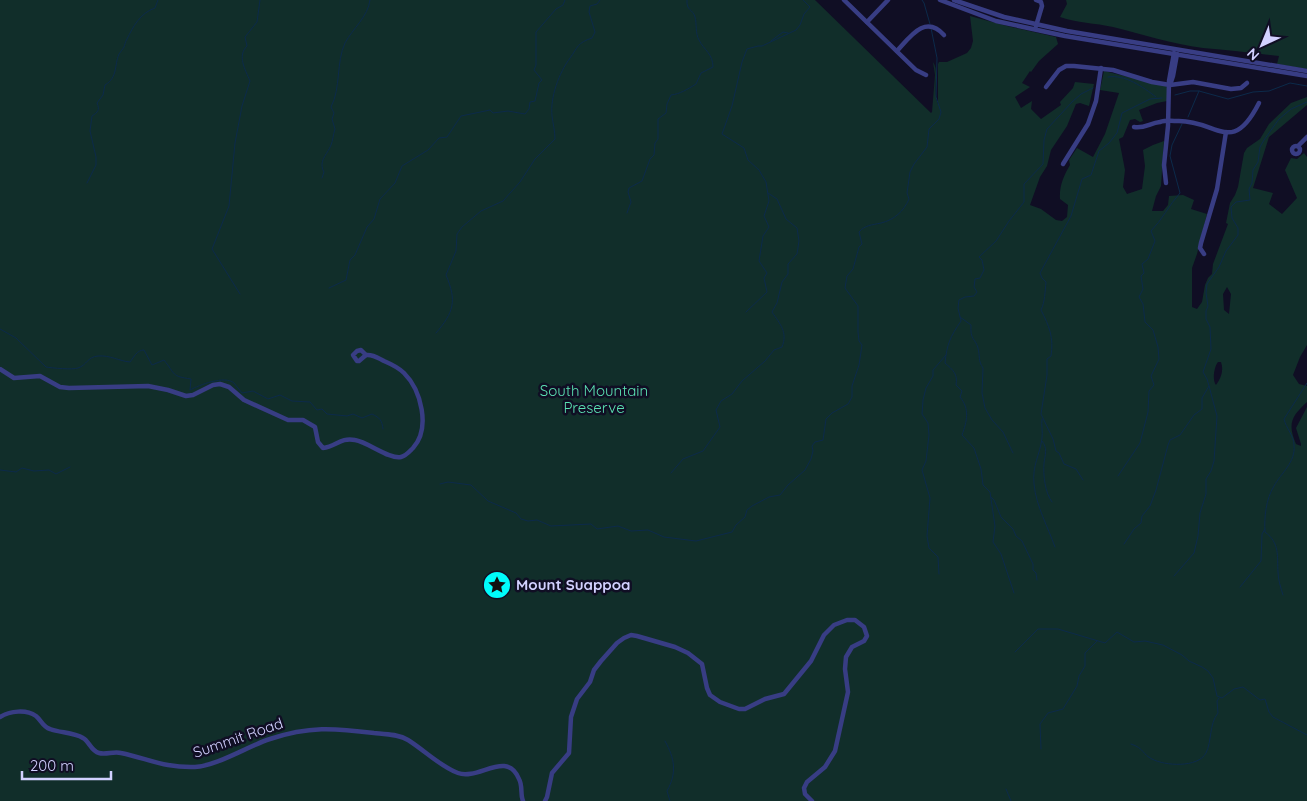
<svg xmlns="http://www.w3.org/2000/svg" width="1307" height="801" font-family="Quicksand,sans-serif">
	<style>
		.green { fill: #112e2a; fill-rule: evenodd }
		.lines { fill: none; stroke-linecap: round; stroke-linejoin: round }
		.stream { stroke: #0c2a4a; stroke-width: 1 }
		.minor { stroke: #383d84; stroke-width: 4.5 }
		.labels { text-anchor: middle; stroke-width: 5; stroke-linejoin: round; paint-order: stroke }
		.park-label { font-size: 15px; fill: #5be1b2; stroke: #100e24 }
		.poi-label { font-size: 15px; font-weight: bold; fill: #d2d1ff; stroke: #100e24; text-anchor: start }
		.street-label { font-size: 15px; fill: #d2d1ff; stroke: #100e24 }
	</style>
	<rect width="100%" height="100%" fill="#100e24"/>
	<g class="green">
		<path d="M0,0H815L931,113L932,112L935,75L933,62C940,71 932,91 938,104V64L939,62H947L967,53L971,48L973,41L970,16L1007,26L1056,37L1058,44L1039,61L1031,72L1030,71L1022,83L1030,87L1015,97L1021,108L1032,101L1031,109L1041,119L1061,105L1060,102L1073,88L1075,82L1094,84L1089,106L1080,103L1076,104L1067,126L1051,150L1047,166L1040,177L1030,205L1041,209L1056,220L1062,221L1067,217L1068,205L1060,199C1059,186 1064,175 1070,165L1069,160L1077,148L1093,157L1105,134L1119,93L1100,90L1104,71L1166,86L1167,88V101L1157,103L1139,110L1143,121L1140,122L1135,119L1130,120L1123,137L1119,139L1125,170L1123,187L1127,194L1142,189L1145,166L1143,150L1153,145L1164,141L1161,186L1156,196L1152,211H1163L1168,205L1169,196L1183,195L1194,200L1191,209L1207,214L1197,254L1192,268V307L1197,309L1202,302L1205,285L1208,278L1212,274L1213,264L1228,224L1226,223L1230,203L1235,195L1238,187L1244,153L1247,148L1260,139L1269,124L1291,103L1307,97V105L1269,137L1253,188L1273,193L1269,204L1282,214L1297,198L1285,170L1291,158L1297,159L1304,153L1307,157V345L1300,357L1293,375L1299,384L1307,386V402C1292,416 1287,423 1296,444L1301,446V444L1296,428L1307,407V801H0ZM1227,287L1231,294L1229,314L1224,310L1223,294ZM1218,362H1221C1224,371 1221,378 1216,385C1212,380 1214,367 1218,362Z"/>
		<path d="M1066,0H1307V69L1277,64L1279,56C1254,53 1228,50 1203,48C1172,44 1142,34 1113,27C1095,23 1077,23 1060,17L1067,4Z"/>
	</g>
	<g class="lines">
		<g class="stream">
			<polyline points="922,0 924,3 930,24"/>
			<polyline points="771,41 783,32 788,33"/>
			<path d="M1108,77C1125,74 1143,87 1156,97"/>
			<polyline points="1175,95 1190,91 1199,91 1228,99 1253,92 1269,91 1290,83 1307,86"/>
			<polyline points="1188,117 1199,91"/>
			<path d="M322,178L324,172C318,161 327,155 331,145C333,140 333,135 335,129L332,119L334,113L331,107C341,88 336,62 345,43C353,28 368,17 370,0"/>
			<path d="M87,183L96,165V157L90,131L92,116C98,112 100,110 97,103L103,95L105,85C118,77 114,66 119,54C121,51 123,49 124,47C125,45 125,42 127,39C133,27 140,13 155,8L158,0"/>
			<path d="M627,213L631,202L628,192L629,188L642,181L650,159L654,155L655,143L658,139V119L666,113L667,104L671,95C680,94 688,89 696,84L701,73L713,67C713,54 704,50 699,40C695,33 697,24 695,17C693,9 686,11 687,0"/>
			<polyline points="329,288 346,280 350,260 355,255 367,227 374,219 380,199 395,183 402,166 428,150 439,138 447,137 461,116 490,110 493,113 508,111 525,114 529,109 530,102 535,101 539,83 542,80 534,70 536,65 536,32 556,9 563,5 565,0"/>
			<path d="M240,294L212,249L229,206L235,143L242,106L250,81C245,69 237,56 247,46L245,37L257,22L260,0"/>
			<polyline points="746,312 767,292 764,278 767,273 759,261 763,236 769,227 764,216 769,201 766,182 759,170 748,160 744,148 722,134 732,106 742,62 747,49 758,46 762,46 796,30 800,25 804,14 810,7 803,0"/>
			<path d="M960,317L971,325C970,340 975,338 978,348C980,356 978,361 983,368L982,393L985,408L992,420L1003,432L1013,453"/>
			<path d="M0,329L16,338L46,367C52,368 73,370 78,368C87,365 87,357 98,356C110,355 119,361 130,362C134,357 137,350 144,350L152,365L164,360C176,375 171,376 191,379L190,390C199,385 225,375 234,383C237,386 239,390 242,393L253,391L268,399L280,395L292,401L310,402L317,410L322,409L327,414L347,416L353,414L362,418L372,414C380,418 382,420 383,429"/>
			<path d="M436,333C454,312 457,301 446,275L456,251L457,234L462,227L481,211L503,201L520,182L535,159L555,139C555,131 553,124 552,116C550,97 559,73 570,58C578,47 577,43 592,38L595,32L589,12L590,6L597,4L600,0"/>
			<path d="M1042,419C1041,425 1043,432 1042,438C1040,455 1032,465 1034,484C1036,506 1048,527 1055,547"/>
			<path d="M1042,441C1048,448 1045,455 1044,463C1043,475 1045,493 1052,502"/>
			<polyline points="0,470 16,472 22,468 34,471 49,470 56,474 70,467"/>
			<path d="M671,473L683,459L703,451L720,427L716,410L721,401L732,394L742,381L765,361L774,350L782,347C788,332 780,324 772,312L777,303L782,282L788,274V264L797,254L799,241L797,228L786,219L777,199L768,193"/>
			<path d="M1118,476L1140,443L1148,412L1149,391L1154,385L1151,376L1159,359L1158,347L1153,330L1145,322L1143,304L1139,297L1143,289L1141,276L1144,273L1142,264L1148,259L1155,241L1151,231C1162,220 1169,205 1180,193L1170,156L1172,145L1182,124"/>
			<path d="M1083,480L1076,469L1064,464L1059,453L1056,451L1053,439L1041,414L1047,375V359L1051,356C1054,337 1049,326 1041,310C1045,302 1045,291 1046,282L1042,278L1040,273L1071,216L1082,179L1091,175L1099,151L1109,143L1117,133L1122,113L1150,99L1162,98"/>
			<path d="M440,484L448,482L471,485L488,501L516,513L521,519L528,521L537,520L551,526L591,524L597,529L618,526L631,531L648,530L664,537L696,541L732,532L736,525L745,517L747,510L752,506L769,497L780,495L788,485L805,470L811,459L813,451L812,446L815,442L823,440L826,419L832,413L848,404L852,397V386L859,365L862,345L859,341L858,332V306L845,288L847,276L853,269L859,247L862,244L859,232C865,225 872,225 881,223C894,220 904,211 909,199L907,193L910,172L914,164L927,147L929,129L939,119L941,112L936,97L937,58L931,28"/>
			<polyline points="991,497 994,500 1001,517 1013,529 1016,536 1022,541 1033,564 1033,570 1036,573 1037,580"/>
			<polyline points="1124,544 1134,529 1141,523 1142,516 1150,506 1156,490 1168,445 1170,440 1180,435 1194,415 1202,409 1202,398 1209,386 1207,379 1203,372 1211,349 1210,327 1206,319 1206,311 1208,306 1206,293 1207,284 1219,267 1226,251 1238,235 1238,228 1232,218 1231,207 1236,202 1250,200 1249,189 1252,183 1253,170 1258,162 1260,147 1264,140 1279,119 1291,109 1307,102"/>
			<polyline points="939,574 938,557 929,548 927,536 930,498 922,470 926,461 929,435 928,423 922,414 923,400 926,388 933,376 933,370 946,355"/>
			<polyline points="1174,576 1194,553 1198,536 1200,513 1206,494 1206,479 1211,471 1214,461 1217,416 1209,386"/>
			<polyline points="1240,587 1261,561 1262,534 1265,529"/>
			<path d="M1014,593L1001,554L993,542L995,526L990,492L983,485L981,469L974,448L962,435C967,421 970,409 960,397L962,391L956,385C958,374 953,370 945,363C947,344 950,337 961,321L958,308L959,300L965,297L974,296L977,292L974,287L975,279L980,278L984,270L982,260L979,257L996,241L1009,221L1024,202V184L1043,164L1044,140L1047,129L1072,102L1081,94L1093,88"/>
			<path d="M1283,595C1281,588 1278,580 1278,572C1277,556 1280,543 1265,532C1264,517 1266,499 1274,486C1281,473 1296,462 1294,445C1294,436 1286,428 1284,419L1307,383"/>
			<polyline points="1015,652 1038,629 1058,629 1105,643 1117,632 1134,642 1145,641 1163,645 1182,655 1189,661 1202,667 1208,671 1213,678 1217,696 1222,698 1234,689 1243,687 1260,700 1265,699 1269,712 1273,717 1307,735"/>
			<path d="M665,741C675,759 677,773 667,791L670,801"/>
			<path d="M1131,744C1144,748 1143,755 1152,759C1165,766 1198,768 1206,753C1212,741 1209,724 1218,713L1217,701L1219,698"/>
			<polyline points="1041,749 1040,724 1048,713 1063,709 1077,686 1079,676 1085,666 1085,653 1097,641"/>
			<polyline points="1006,789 1011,801"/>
		</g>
		<g class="minor">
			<polyline points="844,0 916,70 926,75"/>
			<polyline points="940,0 996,21 1065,36 1307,76"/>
			<polyline points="954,0 1004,17 1067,31 1307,71"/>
			<polyline points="1036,0 1041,2 1042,6 1036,26"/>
			<polyline points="867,22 888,0"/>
			<path d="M897,51C910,37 925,14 944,35"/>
			<polyline points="1170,85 1173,76 1177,54"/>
			<polyline points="1046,87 1059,70 1066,66 1074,66 1113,70 1152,82 1170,85 1193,82 1231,89 1241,88 1247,83"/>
			<path d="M1134,127C1144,129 1150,123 1160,122C1166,120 1173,121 1179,121C1218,121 1232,156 1259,103"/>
			<circle cx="1296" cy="150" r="4"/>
			<polyline points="1298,146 1307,137"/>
			<polyline points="1063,164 1088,124 1096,101 1101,68"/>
			<polyline points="1166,183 1164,165 1168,126 1169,81 1174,53"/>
			<polyline points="1204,254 1200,248 1201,243 1217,189 1226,132"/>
			<polygon points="361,350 366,355 359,361 357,361 353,355 357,351"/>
			<path d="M0,369L14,378L40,376L60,387L69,388L148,386L168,390L186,396L193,395L213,385L220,384L229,387L244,400L288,420H303L315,427L318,442L323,448C336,447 340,437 355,440C368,442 390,460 401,457C406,456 410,451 413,448C431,428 421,390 404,373C399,368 391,364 384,361C378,358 373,354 366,355"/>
			<path d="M0,717C10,711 26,709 36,716C41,720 43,727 50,729C60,733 73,732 83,738C89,741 91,751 99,753C106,755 114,751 121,753C149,759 165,768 195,767C217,766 248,746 270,739C309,726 334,728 374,733C385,734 398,734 408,740C424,750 441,767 458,773C478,781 507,749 519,779C523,786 520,794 523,801"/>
			<polyline points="545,801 547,797 552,773 569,753 571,717 577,699 590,682 594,670 601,661 617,643 624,638 631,635 637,636 675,647 688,653 702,664 707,688 710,695 720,702 739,709 745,709 765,699 784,694 811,661 824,635 834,625 847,620 855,620 864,627 867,636 864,641 852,647 846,657 845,669 848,692 835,751 825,767 807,782 804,788 805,794 812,801"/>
		</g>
	</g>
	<defs>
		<symbol id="sight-disc" viewBox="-11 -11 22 22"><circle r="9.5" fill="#00fcfc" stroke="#100e24"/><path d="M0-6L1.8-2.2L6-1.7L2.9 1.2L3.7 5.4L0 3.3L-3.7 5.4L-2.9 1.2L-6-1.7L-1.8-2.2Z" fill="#111"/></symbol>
	</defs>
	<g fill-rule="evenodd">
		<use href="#sight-disc" x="481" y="569" width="32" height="32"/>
	</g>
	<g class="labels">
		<g class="park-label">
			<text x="594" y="396">South Mountain<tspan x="594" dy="17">Preserve</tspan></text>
		</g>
		<g class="poi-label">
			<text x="516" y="590">Mount Suappoa</text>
		</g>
		<g class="street-label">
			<text transform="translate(238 738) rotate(-19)" y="5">Summit Road</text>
		</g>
	</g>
	<g transform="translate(1262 45) rotate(224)" stroke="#100e24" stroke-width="4" paint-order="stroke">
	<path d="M0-4L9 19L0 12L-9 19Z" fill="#d2d1ff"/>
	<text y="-8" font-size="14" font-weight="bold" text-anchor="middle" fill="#d2d1ff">N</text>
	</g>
	<path d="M22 771v8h89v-8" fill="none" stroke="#d2d1ff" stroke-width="2.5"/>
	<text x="30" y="771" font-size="15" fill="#d2d1ff" stroke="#100e24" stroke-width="4" paint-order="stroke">200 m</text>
</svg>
